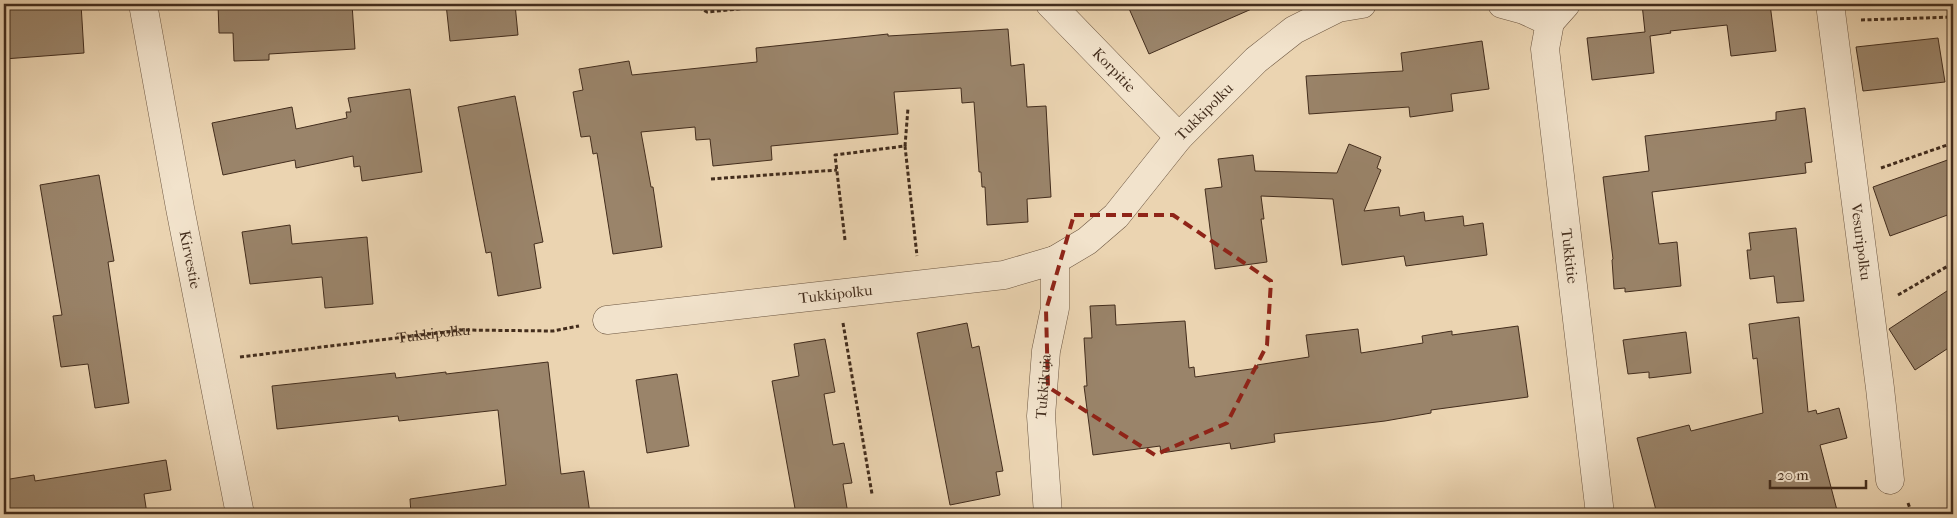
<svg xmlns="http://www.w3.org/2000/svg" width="1957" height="518" font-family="'IM FELL French Canon',serif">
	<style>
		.building { fill: #9a846a; stroke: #432d1d }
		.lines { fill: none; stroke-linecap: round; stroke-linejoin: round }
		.minor-casing { stroke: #6d5742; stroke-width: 29 }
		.path { stroke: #432d1d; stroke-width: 3; stroke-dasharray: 4 2.5; stroke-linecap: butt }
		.minor { stroke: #f2e3cc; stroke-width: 28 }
		.marked { fill: none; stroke: #8f2418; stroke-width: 4; stroke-dasharray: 10 6; stroke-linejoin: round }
		.labels { text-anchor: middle; stroke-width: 5; stroke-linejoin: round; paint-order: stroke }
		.street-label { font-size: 15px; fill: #432d1d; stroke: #f2e3cc }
	</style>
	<rect width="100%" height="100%" fill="#ebd4b1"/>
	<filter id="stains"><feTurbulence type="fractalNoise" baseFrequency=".004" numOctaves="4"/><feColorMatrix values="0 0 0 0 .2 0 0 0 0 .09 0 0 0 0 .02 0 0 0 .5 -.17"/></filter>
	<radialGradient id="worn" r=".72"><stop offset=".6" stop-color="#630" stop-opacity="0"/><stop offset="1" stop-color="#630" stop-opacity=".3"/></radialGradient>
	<g class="building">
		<polygon points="4,4 81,4 84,53 4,59"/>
		<polygon points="218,4 352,4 355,49 269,54 269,60 234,61 233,33 219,33"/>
		<polygon points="446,4 515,4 518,35 450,41"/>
		<polygon points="1127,4 1263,4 1149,54"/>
		<polygon points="1642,4 1770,4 1776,51 1731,56 1727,25 1670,31 1671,33 1650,36 1654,73 1592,80 1587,38 1645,32"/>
		<polygon points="1008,29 1011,66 1024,64 1027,107 1046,106 1051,197 1027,199 1028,222 987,225 985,187 982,187 981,172 979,172 974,102 962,103 961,88 894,92 898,134 771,146 772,160 713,166 710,139 696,140 695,127 641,132 651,187 653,187 662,247 613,254 597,153 593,154 590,136 581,137 573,92 583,90 579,69 629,61 632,75 757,62 756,48 888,34 888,36"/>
		<polygon points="1938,38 1945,82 1863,91 1856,47"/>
		<polygon points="1482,41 1489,89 1451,94 1453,111 1410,117 1409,107 1309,114 1306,76 1403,71 1401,53"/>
		<polygon points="410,89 422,172 362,181 360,166 354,167 353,156 296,168 295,160 223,175 212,123 292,107 296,129 347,118 346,112 351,112 348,98"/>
		<polygon points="515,96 543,242 534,244 541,288 498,296 491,252 486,253 458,107"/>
		<polygon points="1805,108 1812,162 1805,163 1806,173 1652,192 1659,244 1677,242 1681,286 1625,292 1625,288 1614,289 1612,260 1613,259 1603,177 1649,171 1645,136 1776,120 1776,112"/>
		<polygon points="1349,144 1381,157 1377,168 1381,170 1364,211 1399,207 1400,216 1424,212 1425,221 1463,216 1464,226 1483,223 1487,255 1406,266 1404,256 1342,265 1333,199 1261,196 1264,219 1261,219 1267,262 1215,269 1205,189 1222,187 1218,159 1253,155 1255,171 1337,173"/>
		<polygon points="1953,158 1953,213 1890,236 1873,187"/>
		<polygon points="99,175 114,261 108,262 129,403 95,408 88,364 61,367 53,316 62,315 40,185"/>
		<polygon points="290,225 292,244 367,237 373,304 325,308 322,277 250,284 242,232"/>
		<polygon points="1796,228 1804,301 1777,303 1774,276 1750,279 1747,250 1751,250 1749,233"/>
		<polygon points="1953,287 1953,345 1915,370 1889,329"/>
		<polygon points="1115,305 1116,325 1185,321 1189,368 1194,367 1195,377 1258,368 1257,365 1309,357 1306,335 1358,329 1361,353 1423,343 1422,336 1452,331 1452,335 1518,326 1528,397 1431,410 1431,413 1385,421 1274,434 1275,442 1231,449 1230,443 1161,453 1160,446 1093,455 1084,386 1087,386 1084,338 1092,338 1090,306"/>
		<polygon points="1799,317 1808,412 1816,410 1817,414 1839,408 1847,438 1820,445 1838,514 1657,514 1637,438 1689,425 1691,431 1763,413 1757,358 1753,359 1749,324"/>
		<polygon points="967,323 972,348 979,346 1003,471 996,472 1000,495 950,505 917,333"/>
		<polygon points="1686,332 1691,373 1649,378 1649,372 1628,374 1623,340"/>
		<polygon points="825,339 835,392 824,394 833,445 844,443 852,483 843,484 848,514 796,514 772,381 799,376 794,344"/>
		<polygon points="548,362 561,474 584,471 590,514 411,514 410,499 506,485 498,410 399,421 398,416 277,429 272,386 395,373 396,378 446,372 446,374"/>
		<polygon points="677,374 689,446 647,453 636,380"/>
		<polygon points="166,460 171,490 144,494 147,514 4,514 4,480 34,475 35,481"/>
	</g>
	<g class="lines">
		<defs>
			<g id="minor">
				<path id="s2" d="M143,4L180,208L240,514"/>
				<path id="s3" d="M1050,4L1179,137"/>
				<polyline points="1502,4 1524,10 1550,22"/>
				<path id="s4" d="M1566,4L1550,22L1545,49L1600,514"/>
				<path id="s5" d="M1830,4L1880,388L1890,480"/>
				<path id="s6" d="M607,320L1004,275L1055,260L1087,241L1116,216L1179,137L1256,60L1294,30L1338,8L1362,4"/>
				<path id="s7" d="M1048,514L1041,416L1046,351L1055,308V260"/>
			</g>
		</defs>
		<use href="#minor" class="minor-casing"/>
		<g class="path">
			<polyline points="693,4 707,12 791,4"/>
			<polyline points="1861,20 1953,17"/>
			<polyline points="905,146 908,108"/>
			<polyline points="1881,168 1953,143"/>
			<polyline points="711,179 837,170"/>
			<polyline points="845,240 835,155 905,146 917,256"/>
			<polyline points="1898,295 1953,263"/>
			<polyline points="843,323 872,494"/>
			<path id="s1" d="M240,357L462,330L553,331L579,326"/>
			<polyline points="1908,503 1912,514"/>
		</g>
		<use href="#minor" class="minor"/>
	</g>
	<path class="marked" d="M1074,215H1173L1271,281L1267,345L1227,423L1155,455L1048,387L1046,310Z"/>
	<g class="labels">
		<g class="street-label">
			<text dy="5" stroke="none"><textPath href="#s3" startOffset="92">Korpitie</textPath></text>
			<text dy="5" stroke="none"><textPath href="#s6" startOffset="665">Tukkipolku</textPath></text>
			<text dy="5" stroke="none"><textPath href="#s5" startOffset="240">Vesuripolku</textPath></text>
			<text dy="5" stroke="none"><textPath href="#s4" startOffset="260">Tukkitie</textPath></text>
			<text dy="5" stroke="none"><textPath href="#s2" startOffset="260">Kirvestie</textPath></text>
			<text dy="5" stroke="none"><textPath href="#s6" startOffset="230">Tukkipolku</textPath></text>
			<text dy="5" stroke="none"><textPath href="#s1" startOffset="195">Tukkipolku</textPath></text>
			<text dy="5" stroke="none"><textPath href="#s7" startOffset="128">Tukkikuja</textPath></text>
		</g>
	</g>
	<rect width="1957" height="518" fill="none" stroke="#ebd4b1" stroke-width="20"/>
	<rect x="5" y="5" width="1947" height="508" fill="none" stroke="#432d1d" stroke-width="2.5"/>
	<rect x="10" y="10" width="1937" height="498" fill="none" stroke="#432d1d"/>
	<path d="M1770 480v8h96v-8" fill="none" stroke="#432d1d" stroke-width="2.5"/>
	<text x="1777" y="480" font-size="15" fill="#432d1d" stroke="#f2e3cc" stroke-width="4" paint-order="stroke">20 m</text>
	<rect width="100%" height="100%" filter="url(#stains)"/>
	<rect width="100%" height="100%" fill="url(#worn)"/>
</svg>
